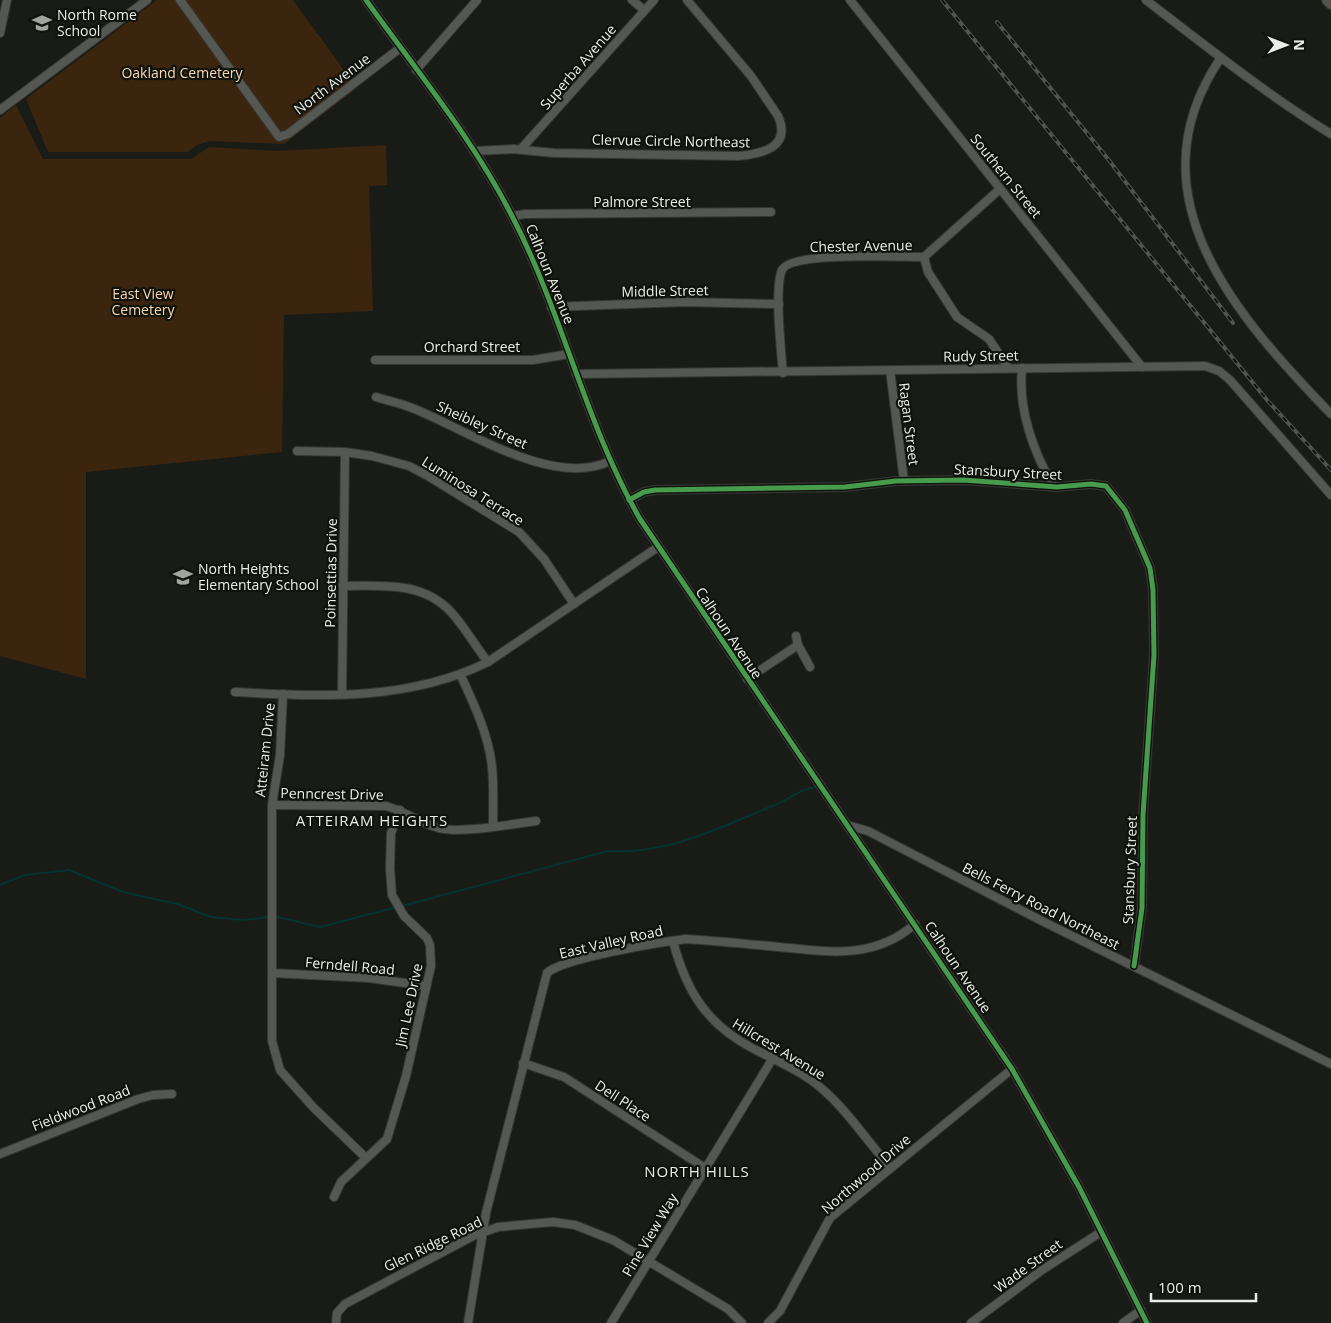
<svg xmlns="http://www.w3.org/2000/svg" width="1331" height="1323" font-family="'Open Sans',sans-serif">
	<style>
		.green { fill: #3c250e }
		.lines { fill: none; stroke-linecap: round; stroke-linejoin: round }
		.stream { stroke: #043230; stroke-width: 2 }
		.minor-casing { stroke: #363734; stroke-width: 10 }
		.major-casing { stroke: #363734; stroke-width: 12 }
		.minor { stroke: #555753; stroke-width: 8 }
		.major { stroke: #54534a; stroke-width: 10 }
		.rail-casing { stroke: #535452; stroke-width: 4 }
		.rail { stroke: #10130b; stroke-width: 2; stroke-dasharray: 5.5; stroke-linecap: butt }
		.cycleway-casing { stroke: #10130b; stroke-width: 8 }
		.cycleway { stroke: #469c4c; stroke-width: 5 }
		.labels { text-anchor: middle; stroke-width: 4.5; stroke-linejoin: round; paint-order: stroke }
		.poi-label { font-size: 14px; fill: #ebeee8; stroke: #10130b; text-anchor: start }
		.street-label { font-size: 14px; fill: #ebeee8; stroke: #10130b }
		.park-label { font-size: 14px; fill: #fbd5b3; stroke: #10130b }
		.neighbourhood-label { font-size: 15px; letter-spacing: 1px; fill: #ebeee8; stroke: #10130b }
	</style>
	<rect width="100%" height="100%" fill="#191b16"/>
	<g class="green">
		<polygon points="157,0 293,0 357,88 284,144 209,141 197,145 188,152 48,152 26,99"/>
		<polygon points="16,105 43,159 191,159 209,147 277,151 386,145 387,185 369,186 373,311 284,315 282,452 86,472 86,679 0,656 0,118"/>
	</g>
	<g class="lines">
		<g class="stream">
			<polyline points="0,885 25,875 69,870 123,892 177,904 211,917 243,920 268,917"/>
			<path d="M402,906L608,851C668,855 721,827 775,805C790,799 801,788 817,787"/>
			<polyline points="273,916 320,927 397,907"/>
		</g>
		<defs>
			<g id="minor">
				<polyline points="180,0 279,137 288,134 400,48"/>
				<path d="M366,0C416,70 473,139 512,216C563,314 585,423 640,519L1012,1069L1079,1187L1147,1323"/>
				<polyline points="632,0 644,10"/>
				<polyline points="850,0 1142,367"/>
				<path d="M1146,0C1207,47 1266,94 1331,134"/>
				<polyline points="0,33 7,0"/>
				<path d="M1220,59C1128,196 1238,318 1331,414"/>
				<polyline points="416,70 477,0"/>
				<polyline points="0,110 147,0"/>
				<polyline points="521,149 654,0"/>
				<path d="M474,151L513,149L554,153L738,156C761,154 792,148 778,116L751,76L687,0"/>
				<polyline points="513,216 525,214 771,212"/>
				<polyline points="924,257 928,272 957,317 989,339 1008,368"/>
				<polyline points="551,307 684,302 779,304"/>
				<polyline points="375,360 533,360 569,354"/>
				<path d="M1022,368C1018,409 1033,452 1054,487"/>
				<polyline points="890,370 904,481"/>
				<path d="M783,373C781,350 774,288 782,270C791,251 901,257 924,257L1000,189"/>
				<polyline points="576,374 1205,366 1219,371 1230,380 1331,495"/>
				<path d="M376,397C388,401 401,403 412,408C464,428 553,489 610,461"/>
				<polyline points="297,451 345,452 372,456 409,466 428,476 519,532 544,559 574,604"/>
				<polyline points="629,500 644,492 655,490 845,487 896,481 963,480 1057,487 1091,484 1106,486 1125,510 1150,568 1153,590 1154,655 1143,815 1142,908 1134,966"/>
				<path d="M343,586C382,586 422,581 451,612C465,627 475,646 488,662"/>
				<polyline points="796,636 798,645 810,667"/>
				<path d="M461,676C474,704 489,736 492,767C494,786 493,806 493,825"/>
				<polyline points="747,679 798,645"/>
				<path d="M235,692C321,697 409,701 488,662L658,547"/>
				<polyline points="342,693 345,452"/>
				<polyline points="283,694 280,755 272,805 272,1041 280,1070 313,1107 366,1158"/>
				<path d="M272,805L386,806C405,811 421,824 439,828C462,834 511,824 536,821"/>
				<polyline points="847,825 868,831 1042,921 1331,1064"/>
				<path d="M673,941C686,991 707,1025 754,1049C773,1059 794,1068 811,1080C843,1103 865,1139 891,1168"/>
				<polyline points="272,973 369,978 426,986"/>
				<polyline points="523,1063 564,1077 705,1168"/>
				<polyline points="0,1154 138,1099 153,1095 172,1094"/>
				<polyline points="334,1197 341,1182 387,1139 406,1076 431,966 430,945 427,938 404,916 392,895 390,869 391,833 400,810"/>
				<polyline points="336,1323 337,1313 345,1304 473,1236 498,1227 553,1222 575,1225 613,1240 728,1309 742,1323"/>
				<path d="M468,1323L486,1213L547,973C563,958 661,942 686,939C717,941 748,944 779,947C828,952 874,960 915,924"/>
				<polyline points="611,1323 773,1058"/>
				<polyline points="768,1323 780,1311 830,1218 1012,1069"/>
				<polyline points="971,1323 1042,1270 1101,1232"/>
				<polyline points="1123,1323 1141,1310"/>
			</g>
			<polyline id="major" points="1327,0 1331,4"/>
		</defs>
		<use href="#minor" class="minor-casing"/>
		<use href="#major" class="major-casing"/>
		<use href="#minor" class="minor"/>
		<use href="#major" class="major"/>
		<defs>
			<g id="rail">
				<polyline points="942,0 1267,400 1331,470"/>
				<polyline points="997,22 1108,159 1233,323"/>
			</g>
		</defs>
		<use href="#rail" class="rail-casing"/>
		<use href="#rail" class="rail"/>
		<defs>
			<g id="cycleway">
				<path d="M366,0C416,70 473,139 512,216C563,314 585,423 640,519L1012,1069L1079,1187L1147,1323"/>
				<polyline points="629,500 644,492 655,490 845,487 896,481 963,480 1057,487 1091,484 1106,486 1125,510 1150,568 1153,590 1154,655 1143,815 1142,908 1134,966"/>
			</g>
		</defs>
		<use href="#cycleway" class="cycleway-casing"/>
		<use href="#cycleway" class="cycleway"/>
	</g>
	<defs>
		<symbol id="school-bare" viewBox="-9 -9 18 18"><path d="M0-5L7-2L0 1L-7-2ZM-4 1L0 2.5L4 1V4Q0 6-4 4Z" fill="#a2a49e" stroke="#10130b" stroke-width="2.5" paint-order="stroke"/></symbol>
	</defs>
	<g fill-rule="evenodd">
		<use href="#school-bare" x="28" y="9" width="28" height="28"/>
		<use href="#school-bare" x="169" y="563" width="28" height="28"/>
	</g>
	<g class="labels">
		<g class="poi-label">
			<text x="57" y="20">North Rome<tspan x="57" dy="16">School</tspan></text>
			<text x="198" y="574">North Heights<tspan x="198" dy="16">Elementary School</tspan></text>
		</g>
		<g class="street-label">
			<text transform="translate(578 67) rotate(-49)" y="5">Superba Avenue</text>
			<text transform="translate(332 84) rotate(-37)" y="5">North Avenue</text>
			<text transform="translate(671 141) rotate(1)" y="5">Clervue Circle Northeast</text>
			<text transform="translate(1006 176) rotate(51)" y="5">Southern Street</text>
			<text x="642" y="207">Palmore Street</text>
			<text transform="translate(861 246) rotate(-1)" y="5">Chester Avenue</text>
			<text transform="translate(550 274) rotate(68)" y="5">Calhoun Avenue</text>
			<text transform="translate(665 291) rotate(-1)" y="5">Middle Street</text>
			<text x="472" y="352">Orchard Street</text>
			<text transform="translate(981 356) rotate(-1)" y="5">Rudy Street</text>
			<text transform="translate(909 424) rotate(83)" y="5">Ragan Street</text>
			<text transform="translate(482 425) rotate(24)" y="5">Sheibley Street</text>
			<text transform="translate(1008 472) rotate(3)" y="5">Stansbury Street</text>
			<text transform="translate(473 491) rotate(32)" y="5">Luminosa Terrace</text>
			<text transform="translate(331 573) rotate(-89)" y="5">Poinsettias Drive</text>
			<text transform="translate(729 633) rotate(56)" y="5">Calhoun Avenue</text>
			<text transform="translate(265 750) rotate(-84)" y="5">Atteiram Drive</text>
			<text transform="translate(332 794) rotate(1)" y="5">Penncrest Drive</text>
			<text transform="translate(1130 870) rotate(-88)" y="5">Stansbury Street</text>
			<text transform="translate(1041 906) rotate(27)" y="5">Bells Ferry Road Northeast</text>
			<text transform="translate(611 942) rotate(-13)" y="5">East Valley Road</text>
			<text transform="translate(350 966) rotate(5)" y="5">Ferndell Road</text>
			<text transform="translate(958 967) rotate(56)" y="5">Calhoun Avenue</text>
			<text transform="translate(409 1005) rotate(-78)" y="5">Jim Lee Drive</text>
			<text transform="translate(779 1049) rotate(31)" y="5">Hillcrest Avenue</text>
			<text transform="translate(623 1101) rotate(33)" y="5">Dell Place</text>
			<text transform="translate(81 1108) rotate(-21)" y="5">Fieldwood Road</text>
			<text transform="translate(866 1174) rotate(-41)" y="5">Northwood Drive</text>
			<text transform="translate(650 1235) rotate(-59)" y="5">Pine View Way</text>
			<text transform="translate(433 1244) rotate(-26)" y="5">Glen Ridge Road</text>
			<text transform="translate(1028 1266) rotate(-36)" y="5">Wade Street</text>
		</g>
		<g class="park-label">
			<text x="182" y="78">Oakland Cemetery</text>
			<text x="143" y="299">East View<tspan x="143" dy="16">Cemetery</tspan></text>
		</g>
		<g class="neighbourhood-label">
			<text x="372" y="826">ATTEIRAM HEIGHTS</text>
			<text x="697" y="1177">NORTH HILLS</text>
		</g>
	</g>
	<g transform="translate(1286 45) rotate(90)" stroke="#10130b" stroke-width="4" paint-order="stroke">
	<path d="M0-4L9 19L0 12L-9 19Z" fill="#ebeee8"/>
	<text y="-8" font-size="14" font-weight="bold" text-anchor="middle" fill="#ebeee8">N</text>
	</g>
	<path d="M1151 1293v8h105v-8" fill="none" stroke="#ebeee8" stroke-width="2.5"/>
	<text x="1158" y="1293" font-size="15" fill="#ebeee8" stroke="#10130b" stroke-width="4" paint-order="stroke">100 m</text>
</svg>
